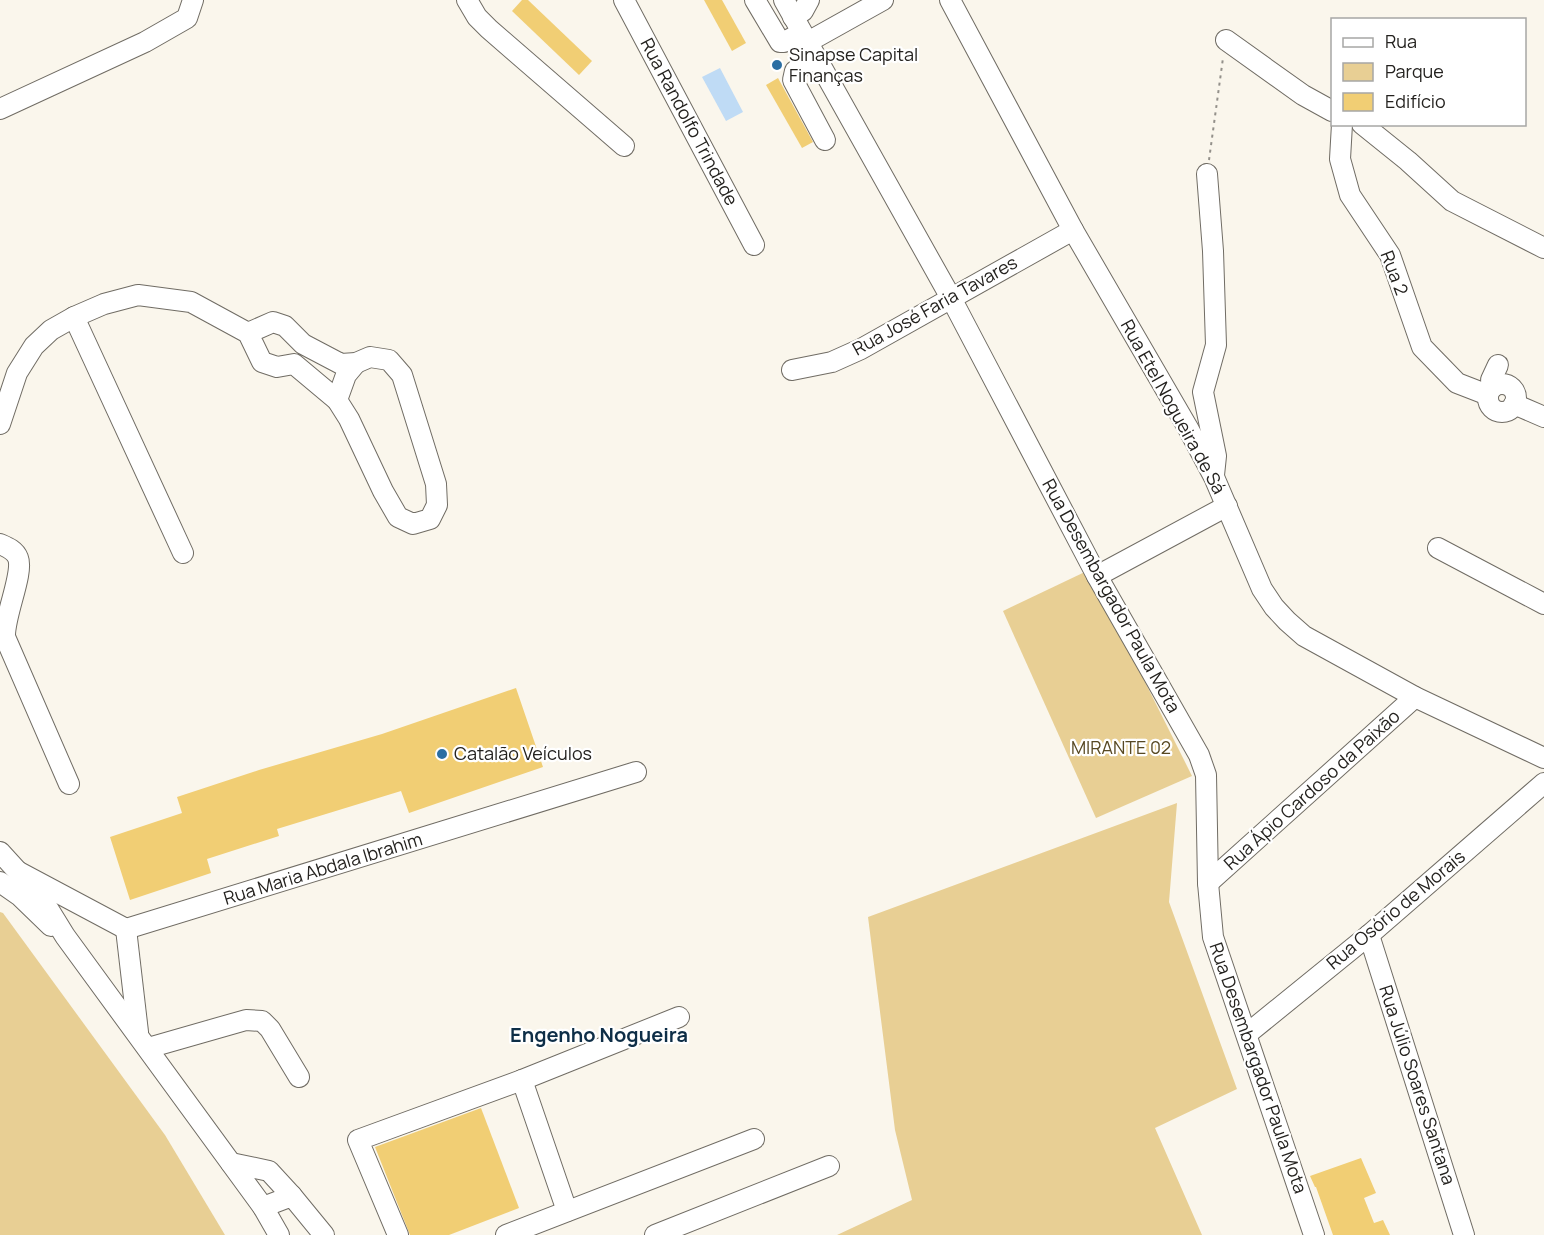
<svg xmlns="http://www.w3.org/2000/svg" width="1544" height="1235" font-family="Manrope,sans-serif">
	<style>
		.green { fill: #e8cf94 }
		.water { fill: #bfdbf5 }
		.building { fill: #f1ce74 }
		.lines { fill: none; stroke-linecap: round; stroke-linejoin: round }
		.minor-casing { stroke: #706c64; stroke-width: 22 }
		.path { stroke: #93908a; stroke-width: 2; stroke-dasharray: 3 4.5; stroke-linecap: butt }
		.minor { stroke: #fff; stroke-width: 20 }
		.poi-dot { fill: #2b6ea3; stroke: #fff; stroke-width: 2 }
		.labels { text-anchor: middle; stroke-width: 4.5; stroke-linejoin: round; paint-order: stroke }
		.poi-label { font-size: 18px; fill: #24221f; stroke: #fff; text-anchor: start }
		.street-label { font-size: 18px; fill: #24221f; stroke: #fff }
		.park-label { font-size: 18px; fill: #574822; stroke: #fff }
		.neighbourhood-label { font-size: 20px; font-weight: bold; fill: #0e2e47; stroke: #fff }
	</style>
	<rect width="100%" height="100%" fill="#faf6ec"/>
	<g class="green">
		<polygon points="1089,570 1192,776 1096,818 1003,611"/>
		<polygon points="1177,803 1169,902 1237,1089 1155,1128 1202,1235 837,1235 912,1200 895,1130 868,917"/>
		<polygon points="0,912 3,913 165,1135 225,1235 0,1235"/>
	</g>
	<polygon class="water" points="720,68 743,112 726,121 702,77"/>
	<g class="building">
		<polygon points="522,0 528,0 592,61 579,75 512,11"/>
		<polygon points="704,0 722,0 746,43 732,51"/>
		<polygon points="778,78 813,142 802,148 766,85"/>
		<polygon points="516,688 543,767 409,813 401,791 277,829 279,836 207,859 211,873 130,900 110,837 182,813 177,797 259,770 382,734"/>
		<polygon points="481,1108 519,1208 449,1235 410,1235 375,1147"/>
		<polygon points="1361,1158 1376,1193 1364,1198 1374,1223 1383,1220 1390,1235 1333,1235 1316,1187 1315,1187 1310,1176"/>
	</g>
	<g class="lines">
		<defs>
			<g id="minor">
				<polyline points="467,0 477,17 489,29 624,146"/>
				<polyline points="624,0 754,245"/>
				<polyline points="755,0 780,42 784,42 801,33"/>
				<polyline points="784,0 951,298 1097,576 1199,755 1206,775 1208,883 1213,937 1314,1235"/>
				<polyline points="950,0 1073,230 1188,428 1214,477 1262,589 1274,607 1287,621 1304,636 1415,697 1544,758"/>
				<polyline points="793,17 803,11 809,0"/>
				<polyline points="1226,40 1303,95 1332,111"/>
				<polyline points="806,43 883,0"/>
				<polyline points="815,58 795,71 793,80 825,140"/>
				<polyline points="0,109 145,42 187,18 193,0"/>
				<polyline points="1342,124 1340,159 1350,195 1390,255 1422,347 1457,383 1488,395"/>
				<polyline points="1362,124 1408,161 1452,201 1544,248"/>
				<polyline points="1207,174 1213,251 1216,345 1203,392 1216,456 1214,475"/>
				<polyline points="74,317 183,553"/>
				<polyline points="792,370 832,362 861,349 1073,230"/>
				<circle cx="1502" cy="398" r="14"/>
				<polyline points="1492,388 1491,380 1498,365"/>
				<polyline points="337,400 346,375 356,363"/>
				<polyline points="1514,404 1544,417"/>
				<polyline points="0,424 17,373 34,346 51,330 74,317 104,304 138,295 191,302 248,333 262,362 277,367 294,364 337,400 349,419 383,491 398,517 413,524 430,519 437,505 436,484 402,375 389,360 370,357 356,363 341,364 303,344 285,326 273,322 248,333"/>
				<path d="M0,544C7,547 15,550 18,558C24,573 4,616 5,637L69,784"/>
				<polyline points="1438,548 1544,604"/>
				<polyline points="1097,576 1227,506"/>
				<polyline points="0,852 41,897 65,936 263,1207 279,1235"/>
				<polyline points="19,872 126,929 636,772"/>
				<polyline points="0,882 20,896 51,926"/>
				<polyline points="1208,883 1415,697"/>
				<polyline points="126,929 138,1032"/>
				<polyline points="1369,935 1464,1235"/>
				<polyline points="1247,1034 1369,935 1544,783"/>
				<polyline points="148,1048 246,1020 262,1021 270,1029 299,1077"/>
				<polyline points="522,1080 567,1211"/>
				<polyline points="231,1163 269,1171 292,1196"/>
				<polyline points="263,1207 292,1196 324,1235"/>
				<polyline points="398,1235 358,1140 522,1080 679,1017"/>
				<polyline points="506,1235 754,1139"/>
				<polyline points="655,1235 829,1166"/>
			</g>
		</defs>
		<use href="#minor" class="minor-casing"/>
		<polyline class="path" points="1209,160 1223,58"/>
		<use href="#minor" class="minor"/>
	</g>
	<g class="poi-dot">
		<circle cx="777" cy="65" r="6"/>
		<circle cx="442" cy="754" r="6"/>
	</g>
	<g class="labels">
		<g class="poi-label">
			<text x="789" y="61">Sinapse Capital<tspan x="789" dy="21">Finanças</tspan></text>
			<text x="454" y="760">Catalão Veículos</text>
		</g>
		<g class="street-label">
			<text transform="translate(689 122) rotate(62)" y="6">Rua Randolfo Trindade</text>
			<text transform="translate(1394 273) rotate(69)" y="6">Rua 2</text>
			<text transform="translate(935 306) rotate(-29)" y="6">Rua José Faria Tavares</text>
			<text transform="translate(1173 407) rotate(61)" y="6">Rua Etel Nogueira de Sá</text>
			<text transform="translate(1111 596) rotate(61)" y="6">Rua Desembargador Paula Mota</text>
			<text transform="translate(1312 790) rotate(-42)" y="6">Rua Ápio Cardoso da Paixão</text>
			<text transform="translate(323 869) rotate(-17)" y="6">Rua Maria Abdala Ibrahim</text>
			<text transform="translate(1396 910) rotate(-40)" y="6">Rua Osório de Morais</text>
			<text transform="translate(1258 1068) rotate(71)" y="6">Rua Desembargador Paula Mota</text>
			<text transform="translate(1417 1085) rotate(72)" y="6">Rua Júlio Soares Santana</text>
		</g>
		<g class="park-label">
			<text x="1121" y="754">MIRANTE 02</text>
		</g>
		<g class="neighbourhood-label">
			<text x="599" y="1042">Engenho Nogueira</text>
		</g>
	</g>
	<rect x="1331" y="18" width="195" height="108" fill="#ffffff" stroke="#a7a7a5" stroke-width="1.5"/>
	<rect x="1343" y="38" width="30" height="9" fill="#ffffff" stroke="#a7a7a5" stroke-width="1.5"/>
	<text x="1385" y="48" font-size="18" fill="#24221f">Rua</text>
	<rect x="1343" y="63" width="30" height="18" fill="#e8cf94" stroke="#a7a7a5" stroke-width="1.5"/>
	<text x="1385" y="78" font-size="18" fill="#24221f">Parque</text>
	<rect x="1343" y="93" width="30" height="18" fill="#f1ce74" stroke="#a7a7a5" stroke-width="1.5"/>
	<text x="1385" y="108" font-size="18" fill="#24221f">Edifício</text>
</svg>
